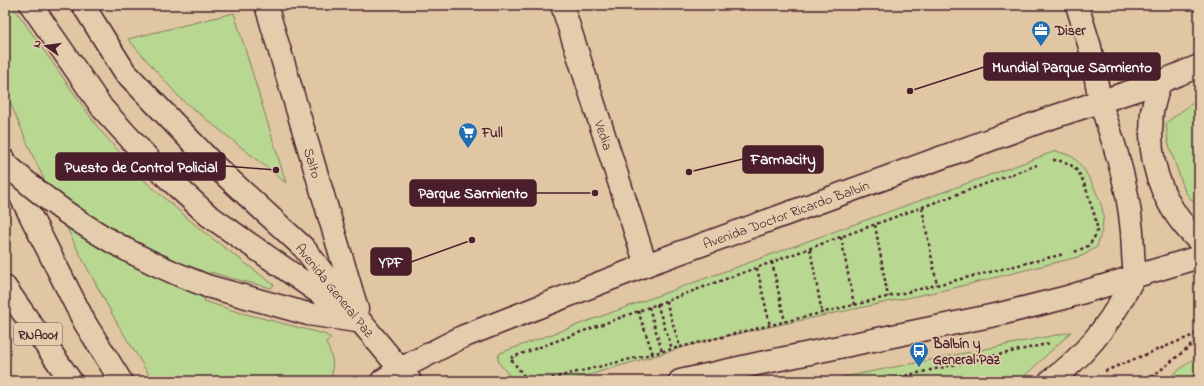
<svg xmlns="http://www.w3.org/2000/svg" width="1204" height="386" font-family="'Indie Flower',sans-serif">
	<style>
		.green { fill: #b8d892; stroke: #817c5e }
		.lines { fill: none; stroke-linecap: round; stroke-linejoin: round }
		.minor-casing { stroke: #4a1f2b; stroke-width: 25 }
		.tertiary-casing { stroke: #4a1f2b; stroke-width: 25 }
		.secondary-casing { stroke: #4a1f2b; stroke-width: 25 }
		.motorway-casing { stroke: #4a1f2b; stroke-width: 25 }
		.path { stroke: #4a1f2b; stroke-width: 2.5; stroke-dasharray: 3 3; stroke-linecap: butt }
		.minor { stroke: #e4cdad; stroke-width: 22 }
		.tertiary { stroke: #e4cdad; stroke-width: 22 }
		.secondary { stroke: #e4cdad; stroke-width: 22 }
		.motorway { stroke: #e4cdad; stroke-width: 22 }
		.motorway-bridge-casing { stroke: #4a1f2b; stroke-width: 25; stroke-linecap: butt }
		.motorway-bridge { stroke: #e4cdad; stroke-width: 22 }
		.labels { text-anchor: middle; stroke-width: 3.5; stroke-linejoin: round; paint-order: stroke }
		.shield { fill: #e4cdad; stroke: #785352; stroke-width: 1 }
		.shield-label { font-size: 13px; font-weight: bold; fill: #4a1f2b }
		.poi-label { font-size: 14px; font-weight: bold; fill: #4a1f2b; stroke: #e4cdad; text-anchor: start }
		.street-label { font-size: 14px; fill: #4a1f2b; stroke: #e4cdad }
		.leader { fill: none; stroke: #4a1f2b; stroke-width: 1.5 }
		.callout-dot { fill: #4a1f2b; stroke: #e4cdad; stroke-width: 1.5 }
		.callout { fill: #4a1f2b; stroke: #4a1f2b; stroke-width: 1.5 }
		.callout-label { font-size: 15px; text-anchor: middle; font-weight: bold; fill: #fff }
	</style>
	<rect width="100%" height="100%" fill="#e0c6a2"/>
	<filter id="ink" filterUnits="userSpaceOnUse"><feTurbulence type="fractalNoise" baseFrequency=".025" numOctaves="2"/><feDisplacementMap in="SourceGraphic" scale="8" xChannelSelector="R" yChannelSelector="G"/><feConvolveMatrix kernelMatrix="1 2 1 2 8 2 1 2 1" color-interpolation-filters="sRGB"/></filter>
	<g filter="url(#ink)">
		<g class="green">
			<path d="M5,5H12L99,129L146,182L200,229L274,285L271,288L230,278L211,272L204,301L238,312L324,334L331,338L326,343C333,356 334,366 331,379L329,381H153L117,323L76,247L32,154L5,90Z"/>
			<polygon points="234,13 286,183 181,99 128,39"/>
			<polygon points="1199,101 1199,208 1185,192 1168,142 1166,123 1191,104"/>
			<path d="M1056,151C1061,153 1069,154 1074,158C1085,167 1101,198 1103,213C1104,225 1100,236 1097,247L1082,256L949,289L712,339L568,381H514L499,363L498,357L500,353Z"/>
			<polygon points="1071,332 1019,381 824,381 1051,336"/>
			<polygon points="1199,354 1199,381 1165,381"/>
		</g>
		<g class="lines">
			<defs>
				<g id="minor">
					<polyline points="83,5 125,72 215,166 304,248 356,316"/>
					<polyline points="266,5 357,309"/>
					<polyline points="562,5 646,265"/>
					<polyline points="1077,5 1090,47 1100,101"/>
				</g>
				<polyline id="tertiary" points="361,322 410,381"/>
				<g id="secondary">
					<path d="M1160,82C1157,92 1154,102 1152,112C1151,118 1152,124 1151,130C1150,172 1168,213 1199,241"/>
					<polyline points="382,381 400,369 462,337 646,265 1050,118 1160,82 1199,66"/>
					<polyline points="680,381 761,363 1000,314 1064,298 1199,257"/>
					<path d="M1050,381C1082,358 1108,326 1126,292C1128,287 1133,281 1134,275C1135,268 1133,259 1133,251C1132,197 1117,152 1100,101"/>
				</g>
				<g id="motorway">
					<polyline points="31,5 103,109 159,170 208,215 361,322"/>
					<polyline points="5,161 19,193 85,323 121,381"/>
					<polyline points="207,286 308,314 356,321"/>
					<polyline points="5,287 71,381"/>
				</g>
			</defs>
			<use href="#minor" class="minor-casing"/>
			<use href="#tertiary" class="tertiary-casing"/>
			<use href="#secondary" class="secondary-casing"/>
			<use href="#motorway" class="motorway-casing"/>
			<g class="path">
				<path d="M1053,160C1079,161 1084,181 1090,202C1093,211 1097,220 1097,230C1096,235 1092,242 1088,246L1072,253"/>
				<polyline points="922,208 937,285"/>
				<polyline points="875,225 888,297"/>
				<polyline points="841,237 854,305"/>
				<polyline points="810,249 822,313"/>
				<polyline points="772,262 785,322"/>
				<polyline points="757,268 770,326"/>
				<polyline points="666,301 680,347"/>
				<polyline points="657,304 672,349"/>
				<polyline points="649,307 662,352"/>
				<polyline points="638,311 653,354"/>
				<polyline points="1105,371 1199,333"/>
				<polyline points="528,381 510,358 1037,165"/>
				<polyline points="540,381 1064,254"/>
				<polyline points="882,381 1051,343"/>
				<polyline points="1147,381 1199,339"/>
			</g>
			<use href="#minor" class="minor"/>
			<use href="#tertiary" class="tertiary"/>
			<use href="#secondary" class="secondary"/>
			<use href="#motorway" class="motorway"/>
			<defs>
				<path id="motorway-bridge" d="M5,163C64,218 132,258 207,286"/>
			</defs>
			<use href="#motorway-bridge" class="motorway-bridge-casing"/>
			<use href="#motorway-bridge" class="motorway-bridge"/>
		</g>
	</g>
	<defs>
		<symbol id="office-pin" viewBox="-11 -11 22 30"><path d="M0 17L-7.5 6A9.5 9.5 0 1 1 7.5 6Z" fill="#1f6fb2" stroke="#e4cdad"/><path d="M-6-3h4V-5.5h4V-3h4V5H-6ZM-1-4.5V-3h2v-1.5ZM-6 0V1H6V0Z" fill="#fff"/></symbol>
		<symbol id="supermarket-pin" viewBox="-11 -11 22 30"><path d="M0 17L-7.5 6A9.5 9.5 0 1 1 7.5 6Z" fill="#1f6fb2" stroke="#e4cdad"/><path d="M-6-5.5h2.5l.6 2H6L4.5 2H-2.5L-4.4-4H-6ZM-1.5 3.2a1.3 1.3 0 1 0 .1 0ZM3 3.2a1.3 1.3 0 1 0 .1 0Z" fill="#fff"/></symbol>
		<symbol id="bus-pin" viewBox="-11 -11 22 30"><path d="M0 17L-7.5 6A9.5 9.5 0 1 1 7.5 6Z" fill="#1f6fb2" stroke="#e4cdad"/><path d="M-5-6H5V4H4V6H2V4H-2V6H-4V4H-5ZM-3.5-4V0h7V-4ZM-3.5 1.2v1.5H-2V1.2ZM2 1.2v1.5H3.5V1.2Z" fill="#fff"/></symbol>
	</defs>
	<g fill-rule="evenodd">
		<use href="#office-pin" x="1030" y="19" width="22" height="30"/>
		<use href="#supermarket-pin" x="457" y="121" width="22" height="30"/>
		<use href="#bus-pin" x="908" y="340" width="22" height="30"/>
	</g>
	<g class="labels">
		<rect class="shield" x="14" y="323" width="48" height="22" rx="3"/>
		<g class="shield-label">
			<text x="38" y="339">RNA001</text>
		</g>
		<g class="poi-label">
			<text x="1055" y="35">Diser</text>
			<text x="482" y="137">Full</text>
			<text x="933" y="348">Balbín y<tspan x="933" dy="16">General Paz</tspan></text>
		</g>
		<g class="street-label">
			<text transform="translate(604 135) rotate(72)" y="5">Vedia</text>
			<text transform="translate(313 163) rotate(73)" y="5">Salto</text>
			<text transform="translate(786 214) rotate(-20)" y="5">Avenida Doctor Ricardo Balbín</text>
			<text transform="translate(335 290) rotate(51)" y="5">Avenida General Paz</text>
		</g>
	</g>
	<path class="leader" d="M910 91L984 67M689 172L743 159M276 170L225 166M595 193L536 193M472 240L411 262"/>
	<g class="callout-dot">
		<circle cx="910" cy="91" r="4"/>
		<circle cx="689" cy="172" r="4"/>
		<circle cx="276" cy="170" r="4"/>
		<circle cx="595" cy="193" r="4"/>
		<circle cx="472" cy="240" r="4"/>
	</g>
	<g class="callout">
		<rect x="984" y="53" width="176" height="27" rx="4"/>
		<rect x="743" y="146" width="80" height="27" rx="4"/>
		<rect x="56" y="153" width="169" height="27" rx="4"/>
		<rect x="410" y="180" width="126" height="26" rx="4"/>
		<rect x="371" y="248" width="40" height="27" rx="4"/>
	</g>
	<g class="callout-label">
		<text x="1072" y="72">Mundial Parque Sarmiento</text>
		<text x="783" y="164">Farmacity</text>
		<text x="141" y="172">Puesto de Control Policial</text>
		<text x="473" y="198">Parque Sarmiento</text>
		<text x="391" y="267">YPF</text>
	</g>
	<rect width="1204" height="386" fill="none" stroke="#e4cdad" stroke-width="20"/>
	<rect x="10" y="10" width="1184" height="366" fill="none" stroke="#4a1f2b" stroke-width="1.5" filter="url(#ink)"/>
	<g transform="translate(46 46) rotate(284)" stroke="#e4cdad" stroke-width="3" paint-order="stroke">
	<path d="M0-3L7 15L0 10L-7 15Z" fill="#4a1f2b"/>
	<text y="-6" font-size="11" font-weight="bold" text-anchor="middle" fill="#4a1f2b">N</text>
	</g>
</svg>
